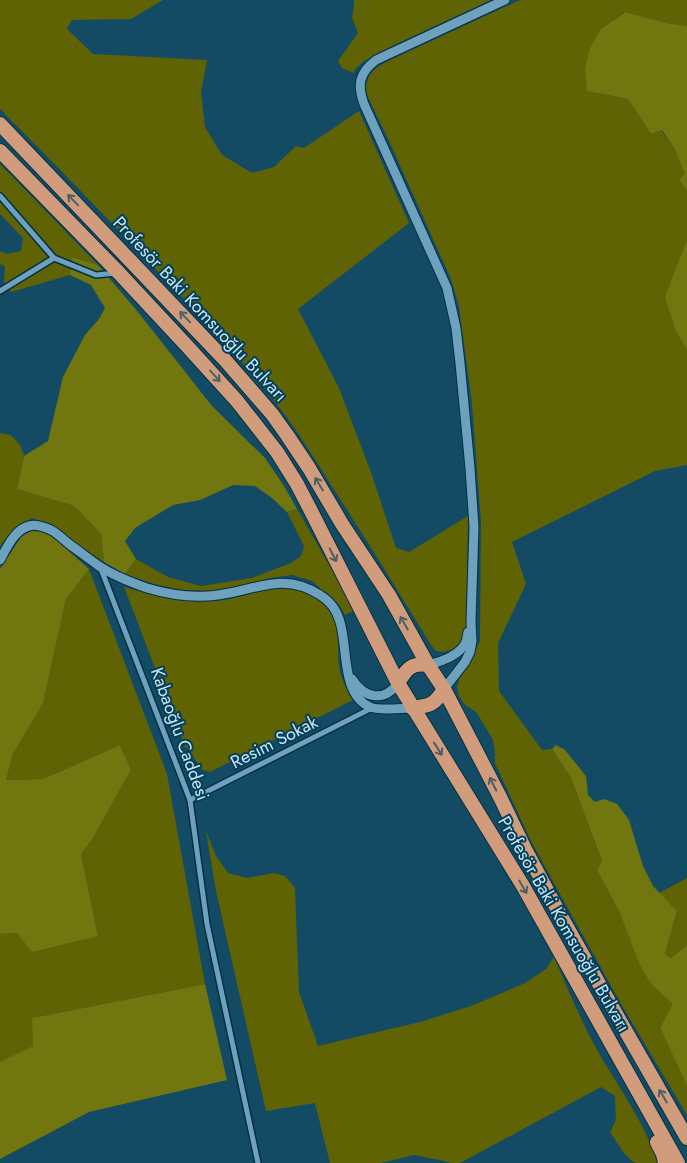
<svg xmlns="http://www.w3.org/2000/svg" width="687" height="1163" font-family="Jost,sans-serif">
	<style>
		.green { fill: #5f6303 }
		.forest { fill: #71770e }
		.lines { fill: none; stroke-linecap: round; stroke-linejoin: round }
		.minor-casing { stroke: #053042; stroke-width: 8 }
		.tertiary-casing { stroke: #053042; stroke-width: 11 }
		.trunk-casing { stroke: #053042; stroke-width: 16 }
		.minor { stroke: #6da1be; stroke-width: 5 }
		.tertiary { stroke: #6da1be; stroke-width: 9 }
		.trunk { stroke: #d09c7b; stroke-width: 14 }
		.oneway { stroke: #4b6065 }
		.labels { text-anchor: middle; stroke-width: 4; stroke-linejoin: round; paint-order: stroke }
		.street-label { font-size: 18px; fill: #c9e4f3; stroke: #044059 }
	</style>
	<rect width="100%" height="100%" fill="#144b64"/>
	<g class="green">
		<path d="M0,0H163L131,19L72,20L67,29L93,54L207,60L201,92L205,127L222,155L252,173L274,167L296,146L304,148L359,111L409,223L298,309L339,388L372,475L396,548L409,552L468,516L466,630L460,644L451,650L443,652L436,651L431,645C400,594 369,544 337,494C320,468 304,440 285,415C250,368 209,325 168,282C113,224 57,166 0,109Z"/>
		<polygon points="354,0 491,0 396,44 364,61 355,69 354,73 342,68 338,61 358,33 352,18 354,5"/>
		<polygon points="520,0 687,0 687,26 666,23 624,12 601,29 588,91 628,99 651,134 661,130 674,148 685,174 679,179 687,191 687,240 666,298 676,332 687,350 687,465 655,471 512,542 526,584 498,643 499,691 542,750 552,749 571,778 602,861 597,870 620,913 651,984 674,1004 660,1028 687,1086 687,1115 620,1002 560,894 531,841 495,763 495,752 493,740 477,713 464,704 459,696 457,687 460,675 472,657 480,641 481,522 472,403 459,306 451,279 390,143 367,95 366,86 369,76 376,68 388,61"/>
		<polygon points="0,164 98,265 73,257 70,275 11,292 4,282 5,266 0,264 0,251 7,254 21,251 23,238 0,214"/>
		<path d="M0,433L11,435L20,445L24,456L17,489L74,506L101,534L104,562C95,556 86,551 77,544C60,532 52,525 32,518C19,526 7,534 0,547Z"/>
		<polygon points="297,509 355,610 345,615 340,606 312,581 292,575 270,578 242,586 211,591 182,590 154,584 125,574 136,559 168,577 201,586 251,578 291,563 301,556 304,546 287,512"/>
		<polygon points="89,569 167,774 205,984 32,1018 34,1046 0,1062 0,934 17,933 98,936 81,854 93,838 131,770 120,745 43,779 6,780 13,754 43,702 66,599"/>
		<path d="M124,587C153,595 183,603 214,601C246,600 281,577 312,595C320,599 326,604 331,612C341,628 337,648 339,665C340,678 347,689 353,700L210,772L203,770L185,746Z"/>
		<path d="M206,831L216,856L228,873L247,878L274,873L285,876L295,888L299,992L318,1046L420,1022L471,1006L525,983L546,969L554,957C567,987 580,1019 596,1048C616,1084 646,1123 657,1163C651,1163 641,1163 636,1163C626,1159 616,1141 610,1132L616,1120L615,1096L601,1087L460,1163H451L440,1160L414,1155L381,1163H330L315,1103L266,1111L216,891Z"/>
		<polygon points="687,878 687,945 671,958 665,954 677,911 659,893"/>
	</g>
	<g class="forest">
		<polygon points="625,12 666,23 687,26 687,191 679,179 685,174 674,148 662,130 651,134 628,99 587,91 585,69 590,48 601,29"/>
		<polygon points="687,240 687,350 676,332 665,297"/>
		<polygon points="72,257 98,265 138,312 212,406 265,458 284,486 297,509 287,512 272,498 255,486 233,485 200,500 173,505 135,528 125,541 136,559 125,574 104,562 101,534 74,506 17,489 24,456 48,441 63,377 85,335 99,319 105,308 91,285 70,275"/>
		<polygon points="31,531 47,532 89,569 66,599 43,703 13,754 6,780 43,779 120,745 131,770 93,838 81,854 98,936 32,952 17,933 0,934 0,569 21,537"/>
		<polygon points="556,745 565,750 586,776 588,795 595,802 604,799 617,804 629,820 643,866 653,886 677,911 665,954 671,958 687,945 687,1086 660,1028 673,1004 651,984 639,963 620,913 597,870 602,861 571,778 552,749"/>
		<polygon points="205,984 227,1080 89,1112 0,1159 0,1062 33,1046 32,1018"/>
	</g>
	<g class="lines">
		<defs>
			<g id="minor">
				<polyline points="0,196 54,258 0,291"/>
				<polyline points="54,258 96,275 116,273"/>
				<polyline points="101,569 190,800 207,924 258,1163"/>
				<polyline points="190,800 372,708"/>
			</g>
			<g id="tertiary">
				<path d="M0,560C6,549 15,529 29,526C35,524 45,527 51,530C57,533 63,539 69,544C79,551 89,559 99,566C114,576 130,582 147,588C170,595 195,598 218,595C257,590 283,571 320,595C330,601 337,611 340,622C348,647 341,695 370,707C379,711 402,708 412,708"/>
				<path d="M428,665C440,662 458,656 465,644C467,641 467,636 468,632"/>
				<path d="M352,679C364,698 384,703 398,683"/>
				<path d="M444,689L465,662L470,652L472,641L471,622L474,527L470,468L460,363L456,328L447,288L364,104C357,85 359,73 376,60L505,0"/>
			</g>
			<g id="trunk">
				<polyline points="0,124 225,360 272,414 287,435 309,468 342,524 389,595 428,665 444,689 500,797 525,849 563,920 624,1028 687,1138"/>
				<polyline points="0,151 119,273 187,346 237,401 277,452 297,484 311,511 398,683 523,886 678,1163"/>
				<path d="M398,683C406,670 411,662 428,665"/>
				<path d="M412,708C429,706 435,705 444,689"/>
				<polyline points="657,1142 663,1154 665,1163"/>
			</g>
		</defs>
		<use href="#minor" class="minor-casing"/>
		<use href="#tertiary" class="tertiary-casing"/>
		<use href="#trunk" class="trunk-casing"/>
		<use href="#minor" class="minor"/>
		<use href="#tertiary" class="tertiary"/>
		<use href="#trunk" class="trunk"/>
	</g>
	<defs><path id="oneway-shaft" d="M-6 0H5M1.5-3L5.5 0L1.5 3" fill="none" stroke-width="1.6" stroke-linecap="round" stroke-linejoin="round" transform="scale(1.25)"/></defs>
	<g class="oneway">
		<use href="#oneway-shaft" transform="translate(73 200) rotate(-134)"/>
		<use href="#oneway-shaft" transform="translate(185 317) rotate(-134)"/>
		<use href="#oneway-shaft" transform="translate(215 376) rotate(48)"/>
		<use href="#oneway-shaft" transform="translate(319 484) rotate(-121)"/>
		<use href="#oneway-shaft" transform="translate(333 555) rotate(63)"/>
		<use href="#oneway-shaft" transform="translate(404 623) rotate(-120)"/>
		<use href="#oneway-shaft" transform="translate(438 749) rotate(58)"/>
		<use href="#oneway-shaft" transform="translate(493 784) rotate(-117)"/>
		<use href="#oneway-shaft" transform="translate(523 887) rotate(60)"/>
		<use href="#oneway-shaft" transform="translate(663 1096) rotate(-120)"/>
	</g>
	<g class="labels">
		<g class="street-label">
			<text transform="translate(200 309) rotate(47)" y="6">Profesör Baki Komsuoğlu Bulvarı</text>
			<text transform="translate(180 734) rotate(70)" y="6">Kabaoğlu Caddesi</text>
			<text transform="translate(274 742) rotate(-27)" y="6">Resim Sokak</text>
			<text transform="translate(564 924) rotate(60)" y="6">Profesör Baki Komsuoğlu Bulvarı</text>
		</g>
	</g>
</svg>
